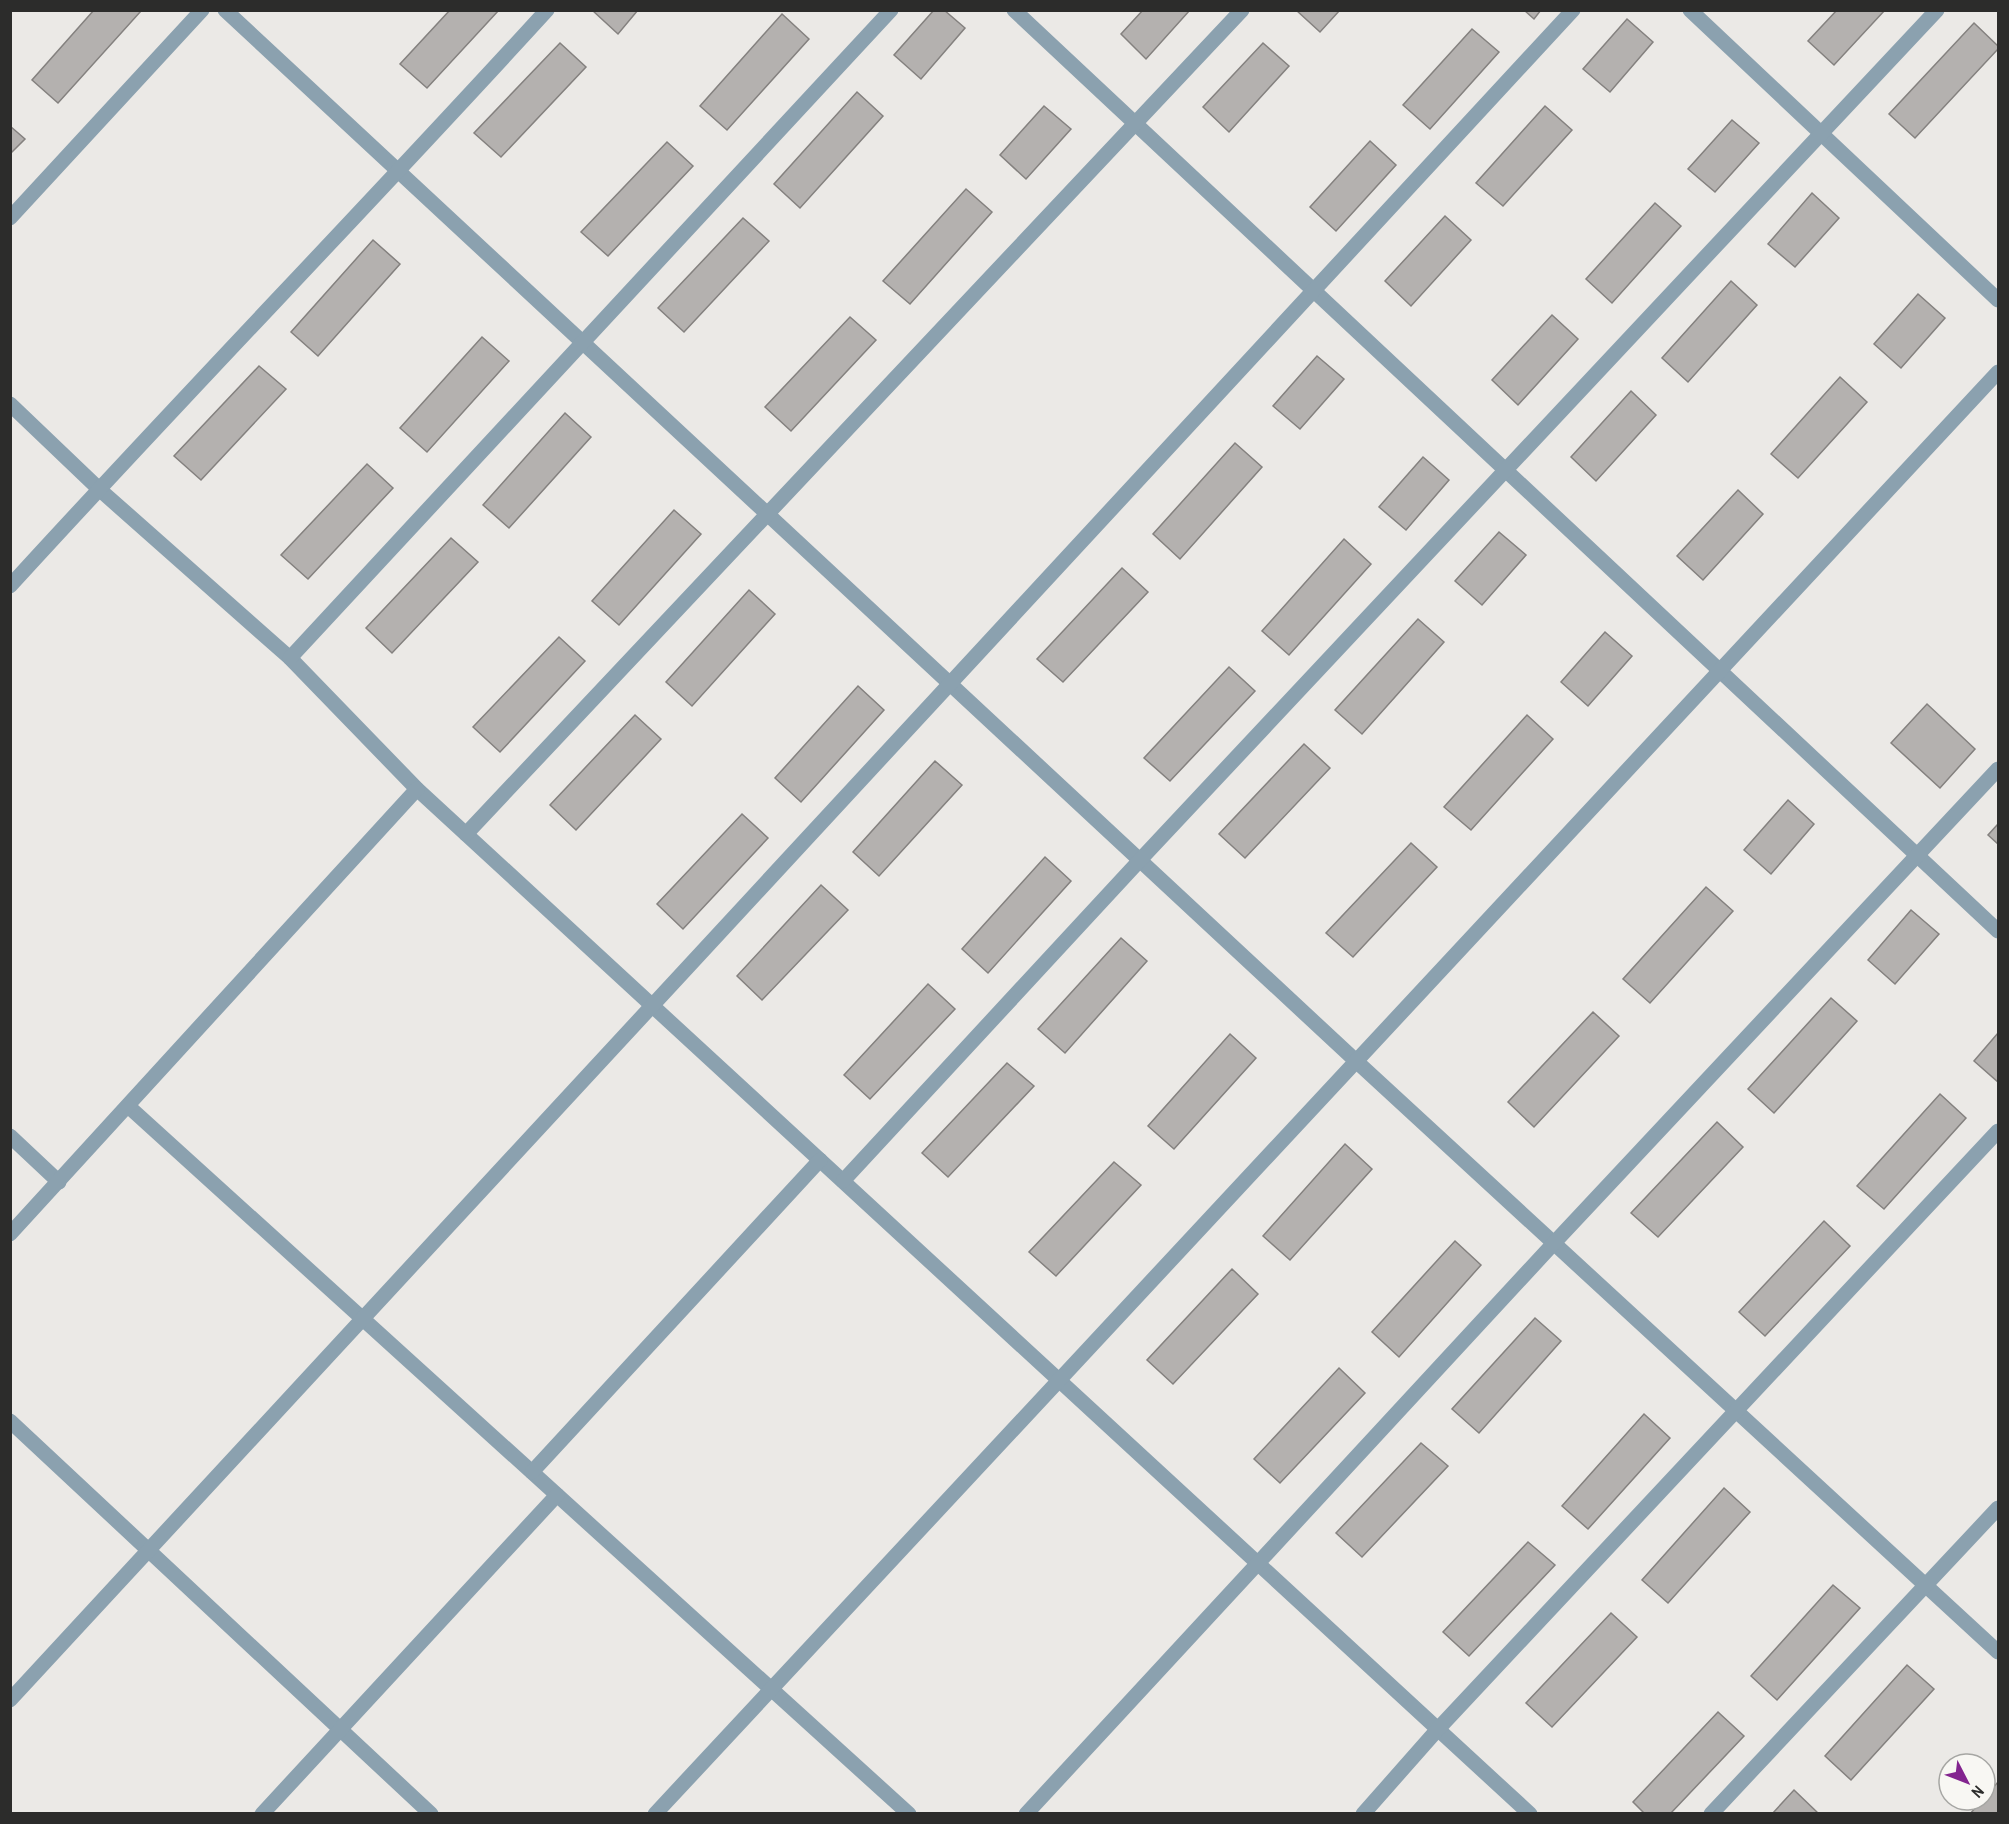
<svg xmlns="http://www.w3.org/2000/svg" width="2009" height="1824" font-family="'Archivo Narrow',sans-serif">
	<style>
		.building { fill: #b4b1af; stroke: #84817f; stroke-width: 1.5 }
		.lines { fill: none; stroke-linecap: round; stroke-linejoin: round }
		.minor { stroke: #8ba1af; stroke-width: 15 }
	</style>
	<rect width="100%" height="100%" fill="#ebe9e6"/>
	<g class="building">
		<polygon points="94,10 141,11 58,103 32,80"/>
		<polygon points="450,10 499,10 427,88 400,64"/>
		<polygon points="592,10 638,10 618,34"/>
		<polygon points="934,10 944,10 965,28 921,79 894,55"/>
		<polygon points="1143,10 1190,10 1146,59 1121,34"/>
		<polygon points="1296,10 1340,10 1320,32"/>
		<polygon points="1524,10 1541,10 1534,19"/>
		<polygon points="1837,10 1885,10 1834,65 1808,41"/>
		<polygon points="782,14 809,39 727,130 700,106"/>
		<polygon points="1627,19 1653,42 1610,92 1583,69"/>
		<polygon points="1974,23 1998,46 1998,49 1915,138 1889,114"/>
		<polygon points="1472,29 1499,52 1430,129 1403,105"/>
		<polygon points="560,43 586,67 501,157 474,133"/>
		<polygon points="1263,43 1289,66 1229,132 1203,107"/>
		<polygon points="857,92 883,116 800,208 774,184"/>
		<polygon points="1044,106 1071,129 1026,179 1000,155"/>
		<polygon points="1545,106 1572,130 1503,206 1476,183"/>
		<polygon points="1732,120 1759,143 1715,192 1688,169"/>
		<polygon points="10,126 25,139 10,154"/>
		<polygon points="1370,141 1396,165 1336,231 1310,207"/>
		<polygon points="667,142 693,166 608,256 581,232"/>
		<polygon points="966,189 992,212 910,304 883,281"/>
		<polygon points="1812,193 1839,218 1795,267 1768,244"/>
		<polygon points="1655,203 1681,226 1612,303 1586,279"/>
		<polygon points="1445,216 1471,240 1411,306 1385,281"/>
		<polygon points="743,218 769,241 684,332 658,308"/>
		<polygon points="373,240 400,264 318,356 291,332"/>
		<polygon points="1731,281 1757,305 1688,382 1662,358"/>
		<polygon points="1918,294 1945,318 1901,368 1874,344"/>
		<polygon points="1552,315 1578,339 1518,405 1492,380"/>
		<polygon points="850,317 876,340 791,431 765,407"/>
		<polygon points="482,337 509,361 427,452 400,428"/>
		<polygon points="1317,356 1344,379 1300,429 1273,406"/>
		<polygon points="259,366 286,389 201,480 174,456"/>
		<polygon points="1840,377 1867,402 1798,478 1771,454"/>
		<polygon points="1631,391 1656,415 1596,481 1571,457"/>
		<polygon points="565,413 591,437 509,528 483,505"/>
		<polygon points="1235,443 1262,467 1180,559 1153,534"/>
		<polygon points="1423,457 1449,480 1406,530 1379,507"/>
		<polygon points="367,464 393,488 308,579 281,555"/>
		<polygon points="1738,490 1763,514 1703,580 1677,556"/>
		<polygon points="674,510 701,534 619,625 592,601"/>
		<polygon points="1499,532 1526,555 1482,605 1455,581"/>
		<polygon points="451,538 478,562 392,653 366,628"/>
		<polygon points="1344,539 1371,564 1289,655 1262,631"/>
		<polygon points="1122,568 1148,592 1063,682 1037,659"/>
		<polygon points="749,590 775,614 692,706 666,682"/>
		<polygon points="1418,619 1444,642 1362,734 1335,710"/>
		<polygon points="1605,632 1632,656 1588,706 1561,682"/>
		<polygon points="559,637 585,661 500,752 473,727"/>
		<polygon points="1229,667 1255,691 1170,781 1144,758"/>
		<polygon points="858,686 884,710 801,802 775,778"/>
		<polygon points="1927,704 1975,749 1940,788 1891,743"/>
		<polygon points="635,715 661,739 576,830 550,805"/>
		<polygon points="1527,715 1553,739 1471,830 1444,807"/>
		<polygon points="1304,744 1330,768 1245,858 1219,834"/>
		<polygon points="935,761 962,785 879,876 853,852"/>
		<polygon points="1788,800 1814,824 1771,874 1744,850"/>
		<polygon points="742,814 768,838 683,929 657,904"/>
		<polygon points="1998,824 1998,844 1988,835"/>
		<polygon points="1411,843 1437,867 1353,957 1326,933"/>
		<polygon points="1045,857 1071,881 988,973 962,949"/>
		<polygon points="821,885 848,910 762,1000 737,976"/>
		<polygon points="1706,887 1733,911 1650,1003 1623,979"/>
		<polygon points="1911,910 1939,934 1895,984 1868,960"/>
		<polygon points="1121,938 1147,961 1065,1053 1038,1029"/>
		<polygon points="928,984 955,1009 870,1099 844,1075"/>
		<polygon points="1831,998 1857,1021 1774,1113 1748,1089"/>
		<polygon points="1593,1012 1619,1036 1534,1127 1508,1102"/>
		<polygon points="1998,1033 1998,1082 1974,1061"/>
		<polygon points="1230,1034 1256,1058 1174,1149 1148,1126"/>
		<polygon points="1007,1063 1034,1086 948,1177 922,1153"/>
		<polygon points="1940,1094 1966,1118 1884,1209 1857,1186"/>
		<polygon points="1717,1122 1743,1147 1658,1237 1631,1213"/>
		<polygon points="1345,1144 1372,1169 1290,1260 1263,1236"/>
		<polygon points="1114,1162 1141,1185 1056,1276 1029,1252"/>
		<polygon points="1824,1221 1850,1246 1765,1336 1739,1312"/>
		<polygon points="1455,1241 1481,1265 1399,1357 1372,1332"/>
		<polygon points="1232,1269 1258,1294 1173,1384 1147,1360"/>
		<polygon points="1535,1318 1561,1341 1479,1433 1452,1409"/>
		<polygon points="1339,1368 1365,1393 1280,1483 1254,1459"/>
		<polygon points="1644,1414 1670,1438 1588,1529 1562,1506"/>
		<polygon points="1421,1443 1448,1466 1362,1557 1336,1533"/>
		<polygon points="1724,1488 1750,1512 1668,1603 1642,1580"/>
		<polygon points="1528,1542 1555,1565 1469,1656 1443,1632"/>
		<polygon points="1833,1585 1860,1608 1777,1700 1751,1676"/>
		<polygon points="1611,1613 1637,1637 1552,1727 1526,1703"/>
		<polygon points="1907,1665 1934,1689 1851,1780 1825,1756"/>
		<polygon points="1718,1712 1744,1736 1670,1814 1645,1814 1633,1802"/>
		<polygon points="1998,1782 1998,1814 1970,1814 1982,1800 1985,1800 1985,1797"/>
		<polygon points="1794,1790 1819,1814 1772,1814"/>
	</g>
	<g class="lines">
		<g class="minor">
			<polyline points="225,10 1356,1061 1998,1652"/>
			<polyline points="1014,10 1998,931"/>
			<polyline points="1690,10 1998,300"/>
			<polyline points="10,218 202,10"/>
			<polyline points="10,404 99,489 290,658 417,789 1530,1814"/>
			<path d="M10,586C187,392 370,204 547,10"/>
			<polyline points="290,658 891,10"/>
			<polyline points="466,834 1242,10"/>
			<polyline points="128,1106 909,1814"/>
			<polyline points="10,1136 59,1182"/>
			<polyline points="843,1181 1140,860 1937,10"/>
			<polyline points="10,1234 417,789"/>
			<polyline points="10,1421 431,1814"/>
			<polyline points="532,1472 820,1160"/>
			<polyline points="10,1700 1573,10"/>
			<polyline points="262,1814 557,1495"/>
			<polyline points="655,1814 1998,372"/>
			<polyline points="1026,1814 1554,1243 1998,769"/>
			<polyline points="1363,1814 1438,1729 1998,1131"/>
			<polyline points="1711,1814 1998,1508"/>
		</g>
	</g>
	<rect width="2009" height="1824" fill="none" stroke="#2c2c2b" stroke-width="24"/>
	<g transform="translate(1967 1782) rotate(132)"><circle r="28" fill="#f8f7f3" stroke="#a6a6a3" stroke-width="1.5"/>
	<path d="M0-4.5L10 22L0 15L-10 22Z" fill="#83248f"/>
	<text y="-9" font-size="16" font-weight="bold" text-anchor="middle" fill="#2c2c2b">N</text>
	</g>
</svg>
